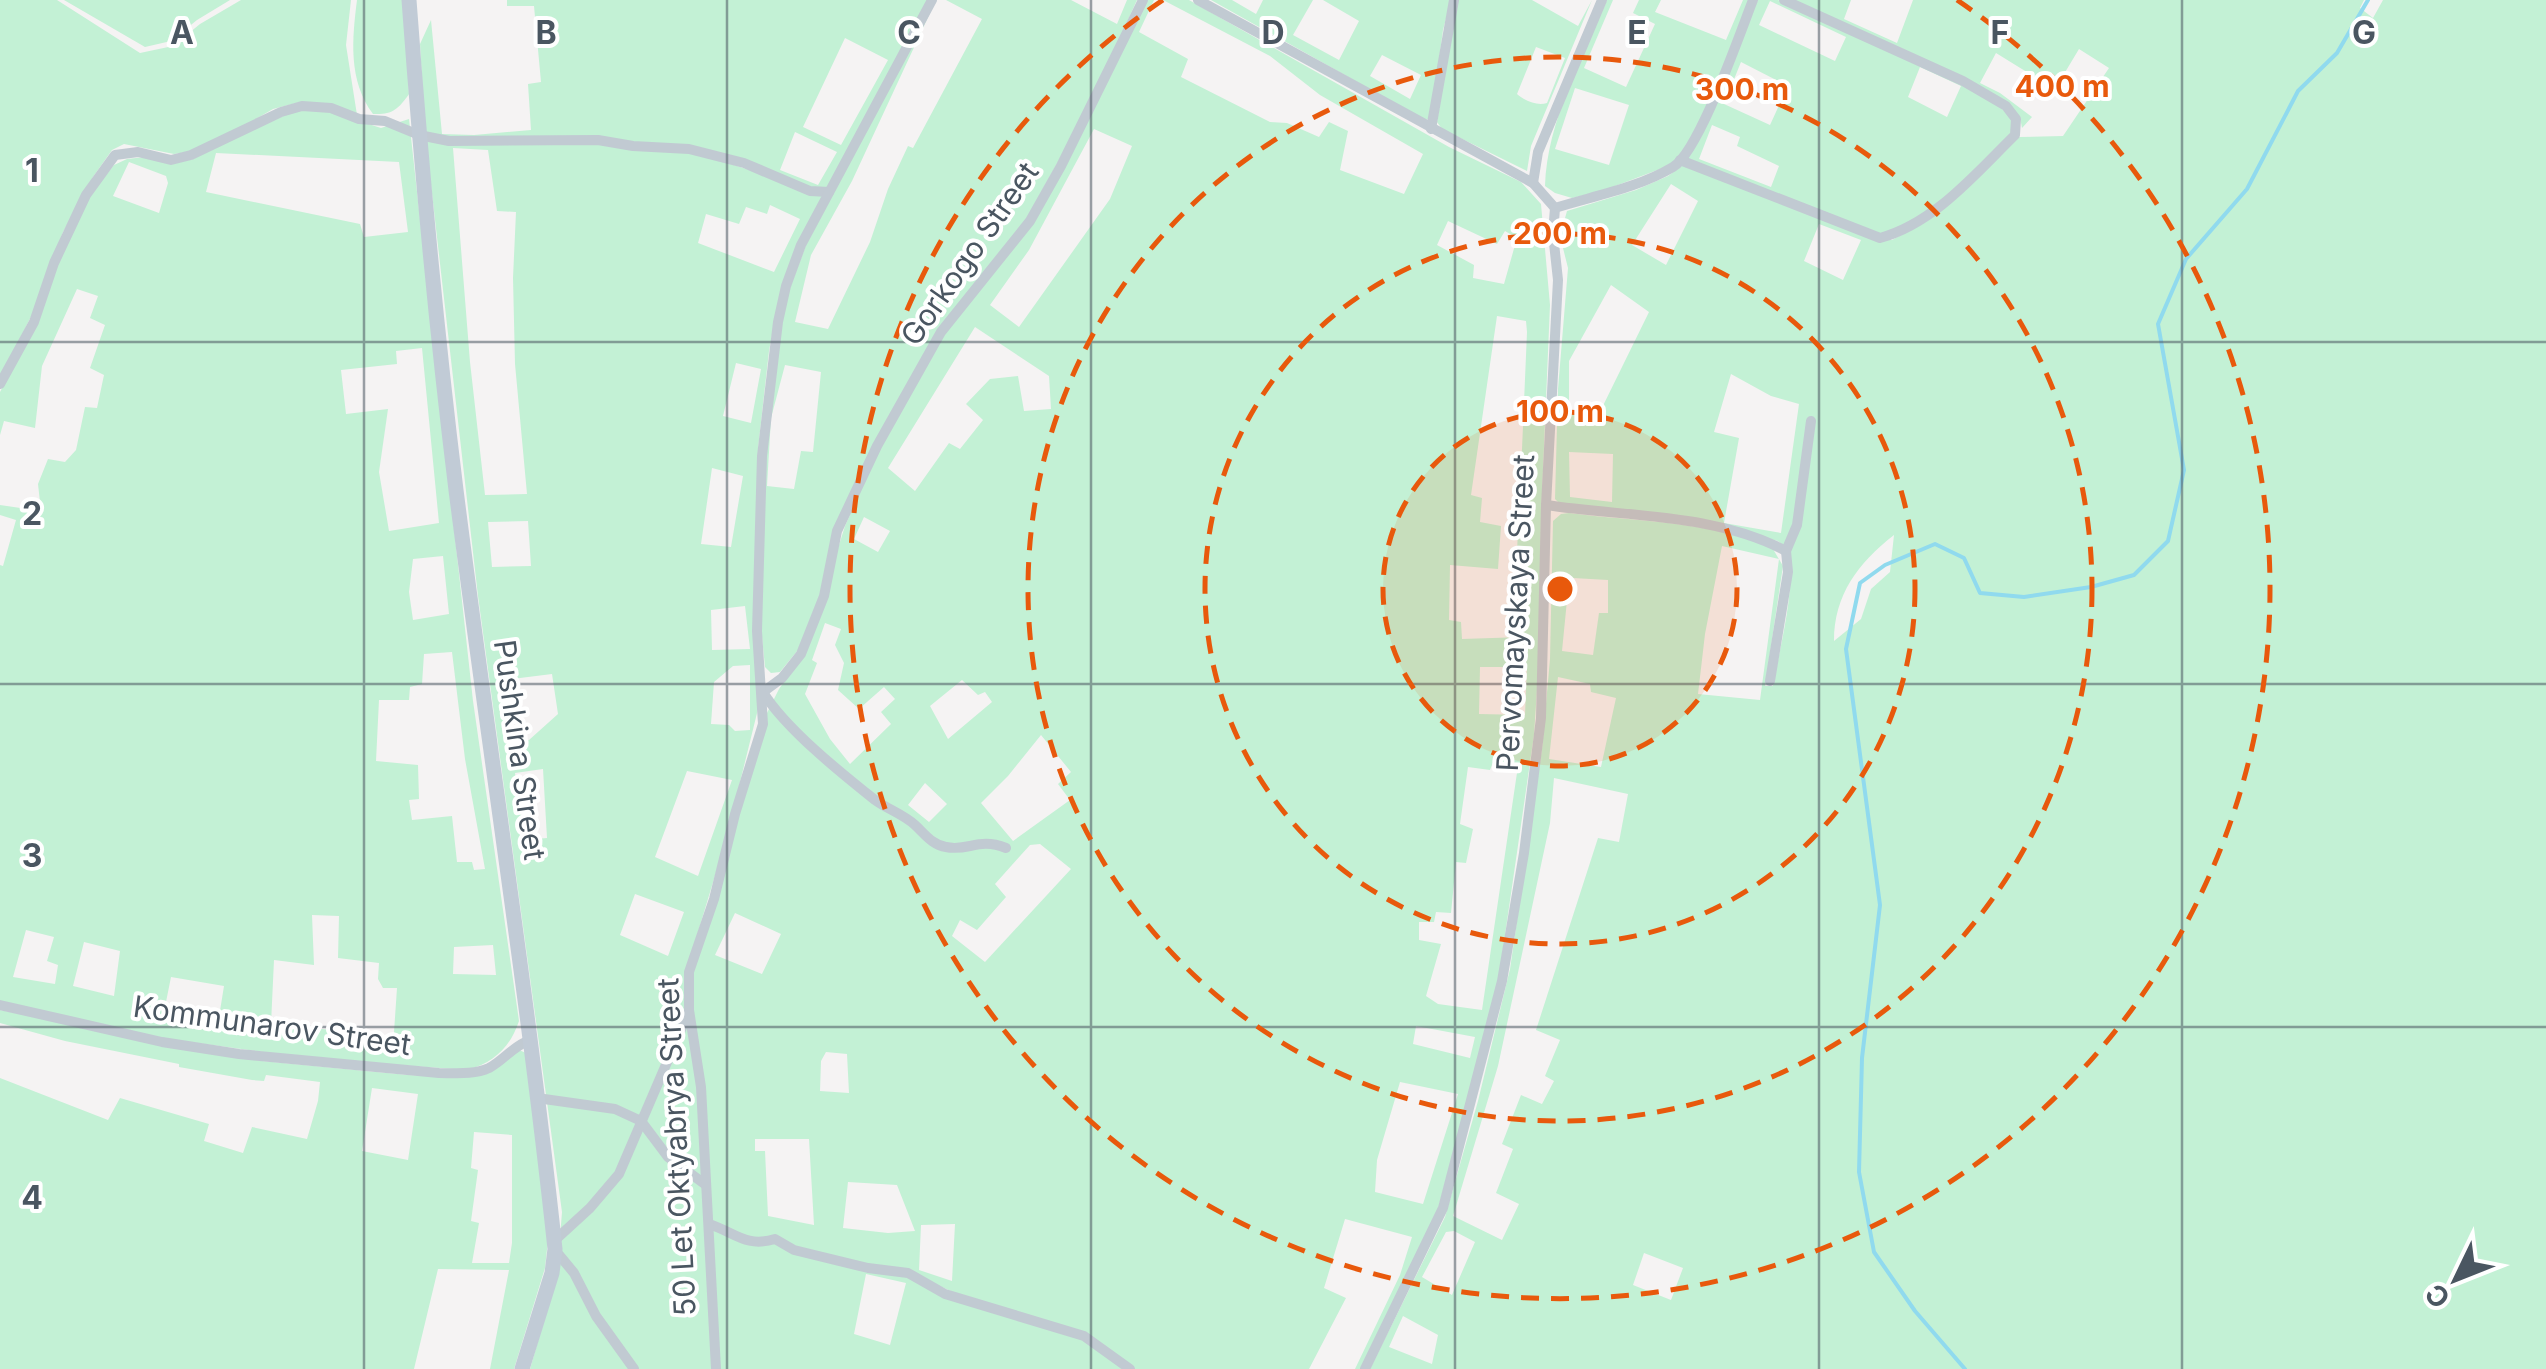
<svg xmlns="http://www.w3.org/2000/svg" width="2546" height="1369" font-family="Inter,sans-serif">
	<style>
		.green { fill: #c3f1d5; fill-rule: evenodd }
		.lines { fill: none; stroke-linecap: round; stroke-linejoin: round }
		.stream { stroke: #90daee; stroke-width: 4 }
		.street { stroke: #c1cad2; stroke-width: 10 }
		.secondary { stroke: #c1cbd6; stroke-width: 15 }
		.grid { fill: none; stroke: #4a5661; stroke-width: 2.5; stroke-opacity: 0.55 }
		.ring { fill: none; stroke: #e8590c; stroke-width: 5; stroke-dasharray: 18 12 }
		.labels { text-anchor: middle; stroke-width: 8; stroke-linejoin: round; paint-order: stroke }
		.street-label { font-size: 30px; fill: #4a5661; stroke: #fff }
		.grid-label { font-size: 32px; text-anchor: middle; font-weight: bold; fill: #4a5661; stroke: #fff; stroke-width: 8; stroke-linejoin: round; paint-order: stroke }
		.centre { fill: #e8590c; stroke: #fff; stroke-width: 5 }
		.ring-label { font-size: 30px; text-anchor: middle; font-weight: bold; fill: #e8590c; stroke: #fff; stroke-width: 8; stroke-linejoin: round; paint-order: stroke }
	</style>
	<rect width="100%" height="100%" fill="#f5f3f3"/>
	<g class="green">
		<polygon points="0,0 57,0 140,53 173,46 200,24 241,0 351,0 346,45 357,115 300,102 273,109 225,137 187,152 174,154 124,144 112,150 93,177 63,232 35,309 0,377"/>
		<polygon points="64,0 230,0 197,20 171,41 145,47"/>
		<path d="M357,0H404L409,94C398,110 391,115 373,114C348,81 352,39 357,0Z"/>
		<path d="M507,0H928L827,189L811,188L688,146L448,139L425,133L420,44L431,20L442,134L474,135L531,130L528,84L541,82L534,6H507ZM845,38L888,60L841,145L803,127ZM795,132L837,152L818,185L780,170Z"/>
		<path d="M936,0L852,181L811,255L795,322L828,329L870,242L888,189L908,146L913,148L982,19L946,0H1071L1117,24L1127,0H1137L1084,115L1024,223L939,332L836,528L821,592L798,650L780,672L771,673L765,667L761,627L764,480L772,376L788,293L806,245ZM785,365L821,372L813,452L801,451L794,489L767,486L771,418Z"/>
		<path d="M1147,0H1154L1139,32L1188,59L1181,77L1270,122L1287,123L1319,137L1329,122L1348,131L1340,170L1404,194L1423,154L1320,95L1270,56L1163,0H1189L1449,147L1521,182L1541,204L1550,305L1541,518L1540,644L1534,735L1497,990L1438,1209L1428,1232L1361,1369H1355L1400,1275L1412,1237L1345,1219L1324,1288L1346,1298L1309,1369H1132L1084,1334L971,1300L908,1272L770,1243L907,1275L942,1295L1083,1338L1127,1369H530L557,1275L562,1212L478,596L426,141L599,142L691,151L823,194L779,298L769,351L758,449L754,590L760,701L726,839L686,972V1000L694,1003L693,971L767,713L779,689L805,652L845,526L881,445L944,334L1032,222ZM1094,129L1132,146L1110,199L1019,327L990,305L1029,250ZM453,148L488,150L497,211L516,212L513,278L515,364L527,494L485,495L470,362ZM770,205L800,219L774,272L698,243L706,214L739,224L746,207L767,214ZM1448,221L1497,244L1505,231L1517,238L1504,284L1473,278L1474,265L1437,245ZM1497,316L1526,321L1527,332L1522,449L1517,504L1519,505L1517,553L1523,637L1462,639L1461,622L1449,620L1450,565L1498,569L1501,526L1480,522L1482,498L1471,495ZM975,327L1049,376L1051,409L1024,411L1018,376L990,379L966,404L983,420L960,449L949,443L915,491L888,468ZM736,363L761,369L751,423L723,416ZM712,468L743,476L731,547L701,544ZM864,517L890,531L878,552L854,539ZM528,521L531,566L492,567L488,522ZM745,606L750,649L712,650L711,610ZM825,623L841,629L835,645L844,663L838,690L859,709L884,687L895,699L881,712L891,724L850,764L830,739L805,694L817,663L812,660ZM750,665V730L735,731L729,725L711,724L714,682L733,666ZM1480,667H1527L1525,715L1479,714ZM552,674L558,714L529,740L508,746L505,680ZM962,680L978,695L985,692L992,702L948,739L930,706ZM1041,735L1071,772L1058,784L1070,800L1013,841L981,803L1008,776ZM1494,760L1518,766L1482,1010L1438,1004L1426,996L1441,944L1419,940V922H1434L1436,912L1451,913L1456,862L1466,863L1473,829L1460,824L1468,767L1490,770ZM543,769L547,838L525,840L515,773ZM687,771L732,780L698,876L655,857ZM925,783L947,804L929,822L908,805ZM1040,844L1071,869L985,962L952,936L960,920L977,930L1006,897L995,884L1030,845ZM635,894L684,912L668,956L620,935ZM735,913L781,934L762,974L715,955ZM1416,1026L1475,1037L1470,1058L1413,1044ZM826,1052L847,1054L849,1093L820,1091L821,1061ZM1400,1082L1458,1094L1423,1204L1375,1192L1377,1160ZM755,1139H809L814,1225L768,1216L765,1151H755ZM848,1182L897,1185L915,1231L888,1233L843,1228ZM955,1224L952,1281L919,1270L921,1225ZM866,1274L906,1283L890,1345L854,1334Z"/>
		<path d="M1211,0H1232L1256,14L1263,0H1313L1293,35L1339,60L1359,21L1323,0H1451L1443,30L1431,120L1423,119ZM1382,55L1421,75L1410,99L1370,76Z"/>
		<path d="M1457,0H1532L1578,26L1592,0L1531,146L1527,171L1442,129L1437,122ZM1536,47L1565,58L1547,103C1537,106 1525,101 1517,94Z"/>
		<path d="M1607,0H1613L1584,68L1626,87L1655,24L1633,13L1639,0H1661L1655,12L1726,40L1743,0H1751L1695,133L1680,156L1668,166L1602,191L1572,198L1555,193L1545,186C1547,122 1582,58 1607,0ZM1575,88L1629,105L1609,165L1555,149Z"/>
		<path d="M1758,0H1778L1987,97L2012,117L2013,133C1973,172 1935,219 1880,235L1684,159ZM1770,1L1846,37L1835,61L1759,25ZM1741,62L1788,86L1770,125L1724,104ZM1920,67L1961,86L1947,117L1908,97ZM1712,125L1740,137L1737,146L1779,166L1771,187L1699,159Z"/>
		<path d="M1791,0H1851L1844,19L1897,43L1913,0H2364L2360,8L2373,18L2383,0H2546V1369H1370L1445,1217L1478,1101L1510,969L1542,749L1550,659L1553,521L1561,514L1569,513C1636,522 1710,520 1773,549L1783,566L1765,686H1773C1781,642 1794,596 1790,551L1778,541L1698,521L1559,503L1555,499L1558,389L1568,268L1560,236L1567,211L1636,190L1668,176L1683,165L1880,240H1892L1909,231L2019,137L2063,136L2109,68L2079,49L2064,74L2051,87L1996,53L1980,83L2000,93L2032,117L2022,128L2020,117L2009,105ZM1671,184L1698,201L1666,265L1632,245ZM1819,224L1861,240L1843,280L1804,261ZM1611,285L1649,312L1595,422L1569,409V361ZM1731,374L1771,396L1799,404L1781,533L1724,523L1739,438L1714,432ZM1569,452L1613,454L1612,502L1570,497ZM1894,535L1890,572L1871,589L1861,619L1834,641C1834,595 1858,563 1894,535ZM1722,546L1779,559L1760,700L1698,694L1705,634ZM1573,578L1608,580V613H1599L1593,655L1562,651L1569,580ZM1558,677L1590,684L1591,692L1616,698L1601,767L1549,759ZM1554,778L1628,794L1619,842L1598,838L1536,1030L1560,1040L1545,1076L1554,1081L1542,1104L1521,1095L1502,1144L1513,1149L1496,1193L1519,1204L1502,1240L1453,1216L1498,1066L1550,823ZM1454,1231L1475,1242L1452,1295L1422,1277L1446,1232ZM1644,1253L1683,1268L1671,1300L1633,1285ZM1403,1316L1438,1335L1432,1364L1389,1347Z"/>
		<path d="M302,109L331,112L381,128L409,119L473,701L519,1021C510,1048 494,1062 468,1070L315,1059L161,1038L0,1001V565L3,566L16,520L0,515V505L41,511L38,484L48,459L65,462L76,450L85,407L97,408L104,375L90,368L105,325L90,318L98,296L77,289L42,366L35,428L4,421L0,435V392L40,315L58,262L89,196L114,165L127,159L145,157L191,160L267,122ZM216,153L399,162L408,232L364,237L360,224L206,192ZM129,162L166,176L168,183L159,213L113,196ZM422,348L439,523L389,531L379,472L388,409L346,414L341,370L397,364L396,351ZM443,556L449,614L413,620L409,592L413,559ZM452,652L465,759L485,869L474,870L472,862H457L452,816L412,820L409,800L419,799L418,765L376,761L379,700H409L410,687L422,684L424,654ZM312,915L339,916L338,958L379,963L378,979L383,988H397L393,1047L341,1040L342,1031L271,1024L274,960L314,965ZM26,930L54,937L47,961L58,965L55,984L13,977ZM84,942L120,951L114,996L73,986ZM493,945L496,975L453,974L454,947ZM171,977L224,986L219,1017L165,1007Z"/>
		<path d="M0,1010L262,1061L408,1075L463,1077L519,1050L526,1053L548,1240L545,1268L514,1369H490L509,1270L438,1269L414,1369H0V1078L108,1120L120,1098L209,1124L204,1141L243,1153L252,1127L307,1139L318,1101L320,1082L266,1075L264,1081L252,1080L179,1067V1064L65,1041L0,1023ZM372,1088L418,1094L408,1160L362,1151ZM474,1132L512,1135V1243L509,1263H472L479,1223L471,1221L478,1170L471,1168Z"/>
	</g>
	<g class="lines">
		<polyline class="stream" points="1965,1369 1915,1311 1874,1252 1859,1172 1862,1058 1880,905 1846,649 1860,583 1885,565 1935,544 1964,558 1980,593 2024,597 2091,587 2134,575 2168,541 2184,470 2158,324 2186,259 2247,189 2298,91 2337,53 2368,0"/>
		<g class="street">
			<polyline points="1198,0 1533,183 1555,208"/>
			<polyline points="1431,129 1454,0"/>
			<path d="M1680,160L1880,238C1935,223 1976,173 2015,135L2016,119L2006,106L1963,81L1784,0"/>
			<polyline points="1533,183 1538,152 1602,0"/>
			<polyline points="0,384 34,322 54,263 86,195 115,155 138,152 171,160 191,155 281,112 302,106 331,108 359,119 385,121 419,135 449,141 598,140 633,146 689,149 744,163 810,191 829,192"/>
			<path d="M1546,505C1624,517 1715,513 1786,551"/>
			<polyline points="1770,681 1788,572 1786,551 1797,525 1811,421"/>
			<path d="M1006,848C978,837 968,852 946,847C932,845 924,833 915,825C903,814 887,809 875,800C841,773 785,728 763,692L782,678L801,654L824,596L837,531L877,446L941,332L1030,221L1061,166L1143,0"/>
			<path d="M0,1005L162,1042L239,1054L439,1073C455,1073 474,1075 489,1068C504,1060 513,1046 530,1040"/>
			<polyline points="537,1098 615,1109 641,1121 668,1157 706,1185"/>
			<path d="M709,1224C734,1232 746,1248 775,1239L794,1250L868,1268L908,1273L945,1294L1084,1336L1130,1369"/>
			<polyline points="554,1241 590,1208 619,1174 689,1011"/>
			<polyline points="555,1250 574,1273 596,1316 634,1369"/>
			<polyline points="716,1369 701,1087 689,1010 689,972 714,899 735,814 763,724 757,631 762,456 778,322 786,286 801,245 932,0"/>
			<path d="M1365,1369L1443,1208L1502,981L1524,853L1541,718L1546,505L1558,280L1553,234L1555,208C1593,196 1638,188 1673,167C1699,152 1740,33 1753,0"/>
		</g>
		<path class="secondary" d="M409,0C421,164 436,328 456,490C488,743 528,996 555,1249L552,1273L522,1369"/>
	</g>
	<path class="grid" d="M364,0V1369M727,0V1369M1091,0V1369M1455,0V1369M1819,0V1369M2182,0V1369M0,342H2546M0,684H2546M0,1027H2546"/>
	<circle cx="1560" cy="589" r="177" fill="#e8590c" fill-opacity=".12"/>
	<g class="ring">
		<circle cx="1560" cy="589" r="177"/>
		<circle cx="1560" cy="589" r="355"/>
		<circle cx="1560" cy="589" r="532"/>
		<path d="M1957 0A710 710 0 1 1 1163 0"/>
	</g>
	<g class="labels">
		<g class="street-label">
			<text transform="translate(970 254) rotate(-55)" y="10">Gorkogo Street</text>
			<text transform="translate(1516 613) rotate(-87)" y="10">Pervomayskaya Street</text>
			<text transform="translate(519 750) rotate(82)" y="10">Pushkina Street</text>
			<text transform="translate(272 1026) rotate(8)" y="10">Kommunarov Street</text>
			<text transform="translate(677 1147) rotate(-93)" y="10">50 Let Oktyabrya Street</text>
		</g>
	</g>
	<g class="grid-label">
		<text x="182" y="44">A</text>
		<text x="546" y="44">B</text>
		<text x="909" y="44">C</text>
		<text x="1273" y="44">D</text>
		<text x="1637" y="44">E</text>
		<text x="2000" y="44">F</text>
		<text x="2364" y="44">G</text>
		<text x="32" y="182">1</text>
		<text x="32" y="525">2</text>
		<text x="32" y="867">3</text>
		<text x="32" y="1209">4</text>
	</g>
	<circle cx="1560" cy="589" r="15" class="centre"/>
	<g class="ring-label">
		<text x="2062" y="97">400 m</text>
		<text x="1742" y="100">300 m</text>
		<text x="1560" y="244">200 m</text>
		<text x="1560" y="422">100 m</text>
	</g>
	<g transform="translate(2456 1279) rotate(227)" stroke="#ffffff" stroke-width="8" paint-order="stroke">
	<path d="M0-8L18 38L0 25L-18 38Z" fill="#4a5661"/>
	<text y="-15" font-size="28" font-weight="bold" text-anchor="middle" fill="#4a5661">С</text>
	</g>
</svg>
